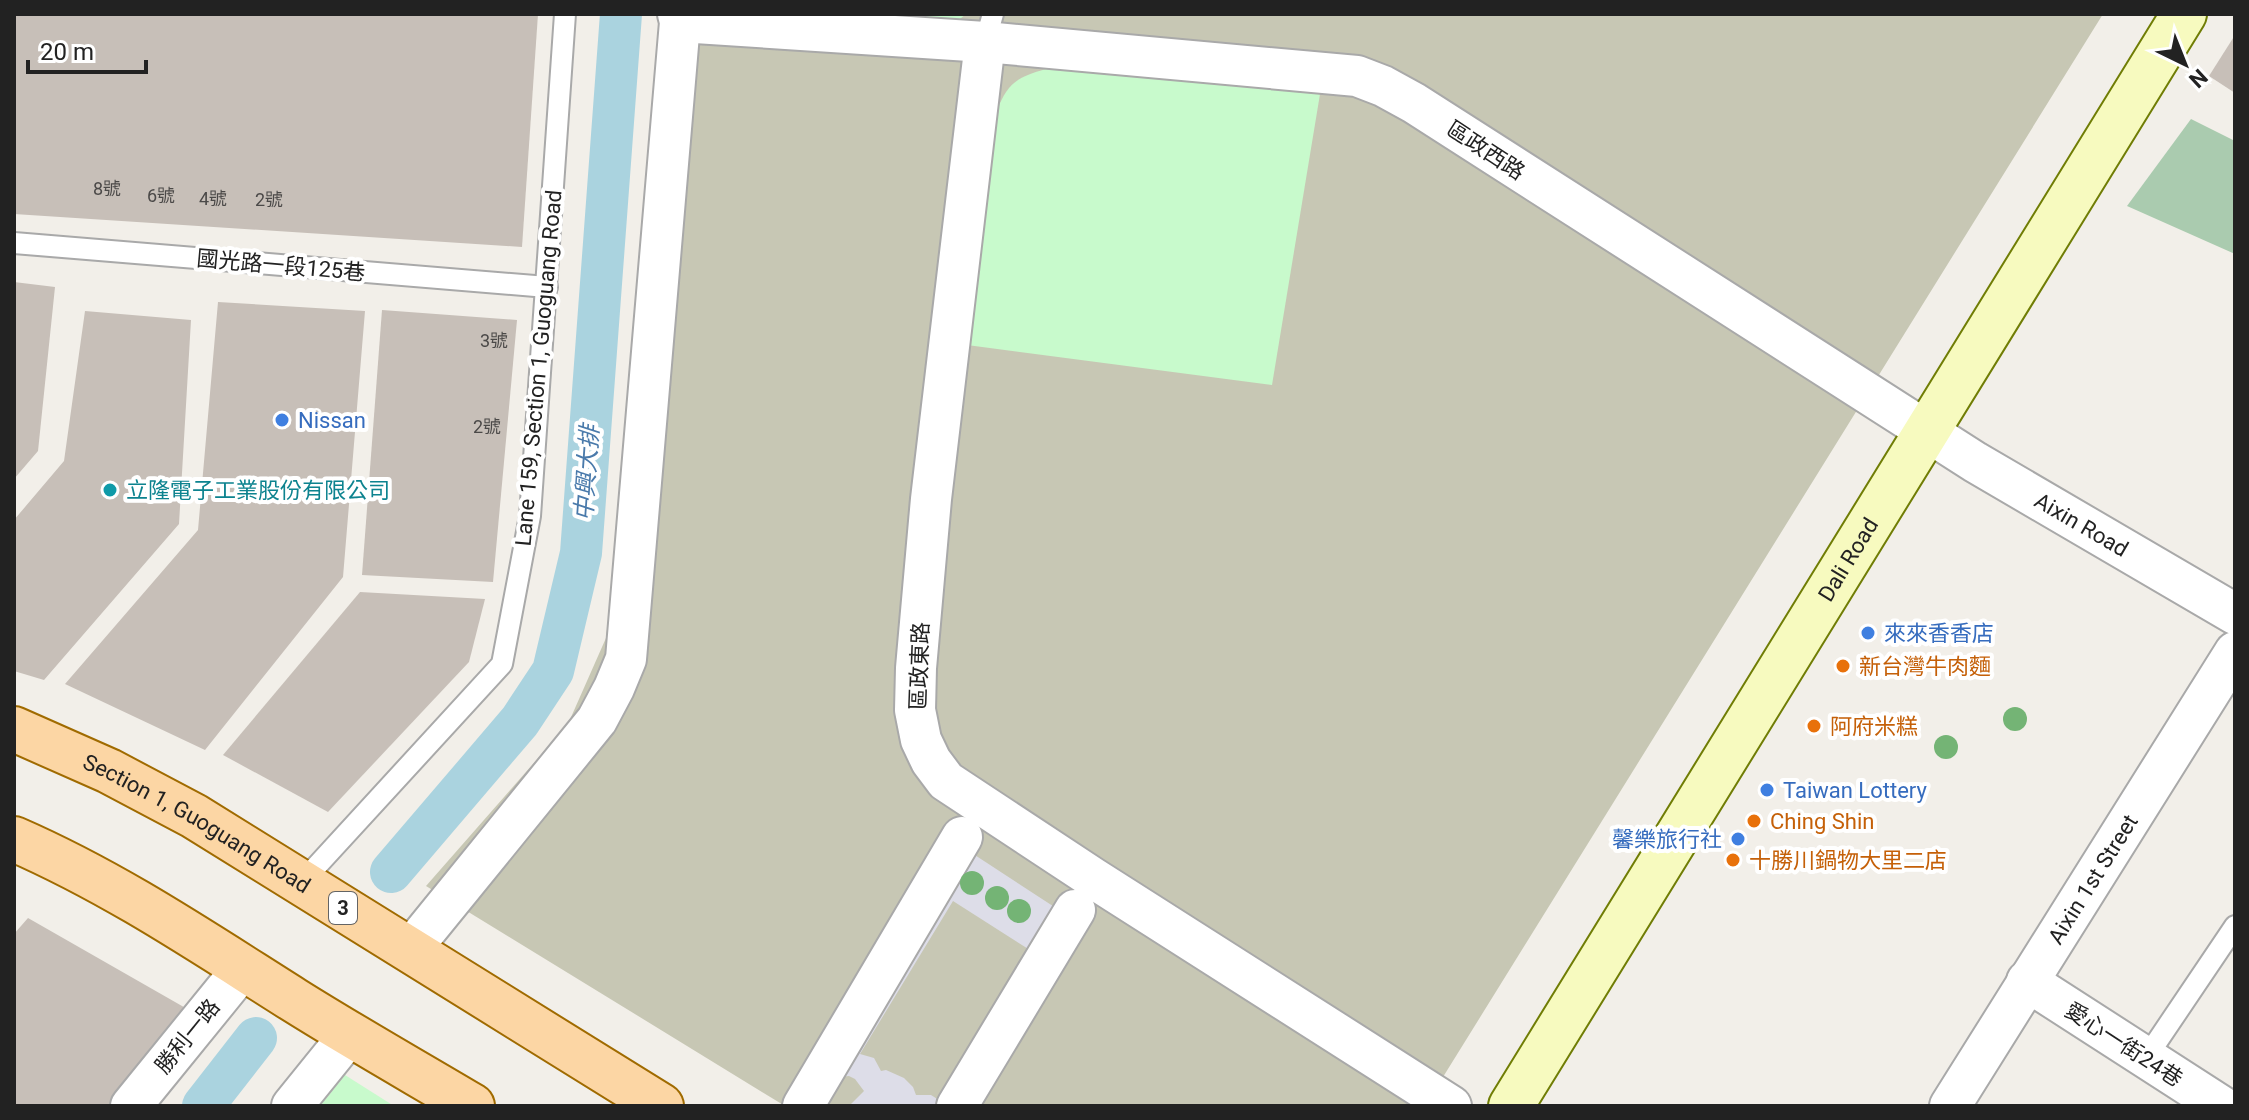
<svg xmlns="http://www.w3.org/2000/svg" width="2249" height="1120" font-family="Roboto,'Noto Sans TC',sans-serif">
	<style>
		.construction { fill: #c7c7b4 }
		.cemetery { fill: #aacbaf }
		.park { fill: #c8facc }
		.plaza { fill: #dddde8; fill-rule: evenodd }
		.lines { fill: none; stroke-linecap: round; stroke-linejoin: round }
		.canal { stroke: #aad3df; stroke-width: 42 }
		.building { fill: #c7bfb8 }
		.lane-casing { stroke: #a9a9a9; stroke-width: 24 }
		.street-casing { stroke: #a9a9a9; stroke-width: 44 }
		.secondary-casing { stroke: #707d05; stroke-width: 48 }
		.primary-casing { stroke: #a06b00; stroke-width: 48 }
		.lane { stroke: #fff; stroke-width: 20 }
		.street { stroke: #fff; stroke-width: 40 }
		.secondary { stroke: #f7fabf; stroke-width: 44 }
		.primary { stroke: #fcd6a4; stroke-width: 44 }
		.tree { fill: #74b475 }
		.shop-dot { fill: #3f7fe0; stroke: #fff; stroke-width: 3 }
		.culture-dot { fill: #0f9aa8; stroke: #fff; stroke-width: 3 }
		.food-dot { fill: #e8710a; stroke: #fff; stroke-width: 3 }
		.labels { text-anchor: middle; stroke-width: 8; stroke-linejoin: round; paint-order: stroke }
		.number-label { font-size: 18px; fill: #4b4948 }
		.shield { fill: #fff; stroke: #646464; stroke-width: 2 }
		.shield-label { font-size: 20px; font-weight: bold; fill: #222 }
		.street-label { font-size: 22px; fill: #222; stroke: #fff }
		.shop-label { font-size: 22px; fill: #366cbe; stroke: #fff; text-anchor: start }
		.culture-label { font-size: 22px; fill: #0d838f; stroke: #fff; text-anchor: start }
		.food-label { font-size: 22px; fill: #c56008; stroke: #fff; text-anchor: start }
		.water-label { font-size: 24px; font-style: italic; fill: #4a7aab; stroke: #fff }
	</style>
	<rect width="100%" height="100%" fill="#f2efe9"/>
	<polygon class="construction" points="659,14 2103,14 1425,1106 785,1106 426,886 568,724 606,638 644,313"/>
	<polygon class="cemetery" points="2191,119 2235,141 2235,254 2127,206"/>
	<g class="park">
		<polygon points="819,14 966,14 960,19 948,20"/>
		<path d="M1046,69L1320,94L1272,385L967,345L997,110C1008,83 1017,77 1046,69Z"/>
		<polygon points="345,1075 394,1106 320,1106"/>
	</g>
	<path class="plaza" d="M958,844L1082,925L970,1106H849L864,1091L855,1079L849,1076L840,1077ZM953,901L1033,952L942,1102L931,1095H916L913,1087L904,1078L886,1070L881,1071L874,1058L860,1054Z"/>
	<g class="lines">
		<g class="canal">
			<polyline points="391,872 520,721 553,671 581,553 621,14"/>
			<polyline points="203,1106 256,1038"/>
		</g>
	</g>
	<g class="building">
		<polygon points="14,14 538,14 522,247 14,214"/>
		<polygon points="2235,35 2235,93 2209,76"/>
		<polygon points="14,282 55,287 38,451 14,479"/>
		<polygon points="218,302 365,311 343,577 205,750 65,684 198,530"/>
		<polygon points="382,310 517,320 493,582 362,575"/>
		<polygon points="85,311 191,320 179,524 44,680 14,671 14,520 64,461"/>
		<polygon points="360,592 485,599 469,662 328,812 223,755"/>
		<polygon points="28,918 189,1010 110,1106 14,1106 14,934"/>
	</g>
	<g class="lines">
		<defs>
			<g id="lane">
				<polyline points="985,42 993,14"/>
				<polyline points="14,243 547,287"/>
				<polyline points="302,882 502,664 530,516 565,14"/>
				<polyline points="2146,1058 2235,926"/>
			</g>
			<g id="street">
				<path id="s1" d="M680,22L985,42L1357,76L1383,86L1414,103L1975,462L2235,614"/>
				<polyline points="985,42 931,499 916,668 915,710 921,740 931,761 946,781 1093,878 1451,1106"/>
				<polyline points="410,950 597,720 614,688 626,659 680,22 678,14"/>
				<polyline points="2027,981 2221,1106"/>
				<polyline points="131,1106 244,967"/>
				<polyline points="292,1106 351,1033"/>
				<polyline points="803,1106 962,837"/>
				<polyline points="957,1106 1075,910"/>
				<path id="s2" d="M1950,1106L2235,652"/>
			</g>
			<g id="secondary">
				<path id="s3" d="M1511,1106L2184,14"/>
			</g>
			<g id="primary">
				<path id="s4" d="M14,729L109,771L194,816L661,1106"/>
				<path d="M14,839C115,883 202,942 294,1000C353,1037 413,1071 472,1106"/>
			</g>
		</defs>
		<use href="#lane" class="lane-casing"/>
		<use href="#street" class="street-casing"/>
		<use href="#secondary" class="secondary-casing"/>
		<use href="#primary" class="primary-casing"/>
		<use href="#lane" class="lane"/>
		<use href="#street" class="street"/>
		<use href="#secondary" class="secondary"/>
		<use href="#primary" class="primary"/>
	</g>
	<g class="tree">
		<circle cx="2015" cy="719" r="12"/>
		<circle cx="1946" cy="747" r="12"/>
		<circle cx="972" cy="883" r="12"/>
		<circle cx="997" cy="898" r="12"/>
		<circle cx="1019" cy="911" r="12"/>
	</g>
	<g class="shop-dot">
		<circle cx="282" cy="420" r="8"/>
		<circle cx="1868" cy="633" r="8"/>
		<circle cx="1767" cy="790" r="8"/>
		<circle cx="1738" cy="839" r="8"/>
	</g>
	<circle class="culture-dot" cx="110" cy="490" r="8"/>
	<g class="food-dot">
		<circle cx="1843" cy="666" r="8"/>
		<circle cx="1814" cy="726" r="8"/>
		<circle cx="1754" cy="821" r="8"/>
		<circle cx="1733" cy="860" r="8"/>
	</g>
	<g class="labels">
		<g class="number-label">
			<text x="107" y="195">8號</text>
			<text x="161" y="202">6號</text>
			<text x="213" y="205">4號</text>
			<text x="269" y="206">2號</text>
			<text x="494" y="347">3號</text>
			<text x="487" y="433">2號</text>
		</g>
		<rect class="shield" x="329" y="892" width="28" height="32" rx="6"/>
		<g class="shield-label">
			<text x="343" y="915">3</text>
		</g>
		<g class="street-label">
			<text transform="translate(1486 150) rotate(33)" y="8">區政西路</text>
			<text transform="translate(281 265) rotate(5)" y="8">國光路一段125巷</text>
			<text transform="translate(538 368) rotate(-85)" y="8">Lane 159, Section 1, Guoguang Road</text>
			<text dy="8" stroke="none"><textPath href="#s1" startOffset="1532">Aixin Road</textPath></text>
			<text dy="8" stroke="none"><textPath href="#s3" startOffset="642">Dali Road</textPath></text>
			<text transform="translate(919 666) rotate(-88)" y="8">區政東路</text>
			<text dy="8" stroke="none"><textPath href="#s4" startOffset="206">Section 1, Guoguang Road</textPath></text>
			<text dy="8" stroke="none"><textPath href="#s2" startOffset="268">Aixin 1st Street</textPath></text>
			<text transform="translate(187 1036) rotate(-51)" y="8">勝利一路</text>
			<text transform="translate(2124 1044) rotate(33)" y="8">愛心一街24巷</text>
		</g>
		<g class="shop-label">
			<text x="298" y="428">Nissan</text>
			<text x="1884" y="641">來來香香店</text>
			<text x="1783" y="798">Taiwan Lottery</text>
			<text x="1722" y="847" text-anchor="end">馨樂旅行社</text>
		</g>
		<g class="culture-label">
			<text x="126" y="498">立隆電子工業股份有限公司</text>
		</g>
		<g class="food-label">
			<text x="1859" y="674">新台灣牛肉麵</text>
			<text x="1830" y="734">阿府米糕</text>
			<text x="1770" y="829">Ching Shin</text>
			<text x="1749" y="868">十勝川鍋物大里二店</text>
		</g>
		<g class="water-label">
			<text transform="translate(587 473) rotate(-86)" y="8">中興大排</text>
		</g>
	</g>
	<rect width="2249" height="1120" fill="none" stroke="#222222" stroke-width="32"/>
	<g transform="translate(2185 64) rotate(137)" stroke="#ffffff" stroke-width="6" paint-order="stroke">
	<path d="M0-6L14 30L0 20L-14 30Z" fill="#222222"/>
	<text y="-12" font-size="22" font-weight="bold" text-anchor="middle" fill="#222222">N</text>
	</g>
	<path d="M28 60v12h118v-12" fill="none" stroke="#222222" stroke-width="4"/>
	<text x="40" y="60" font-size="24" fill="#222222" stroke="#ffffff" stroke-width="6" paint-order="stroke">20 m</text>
</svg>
